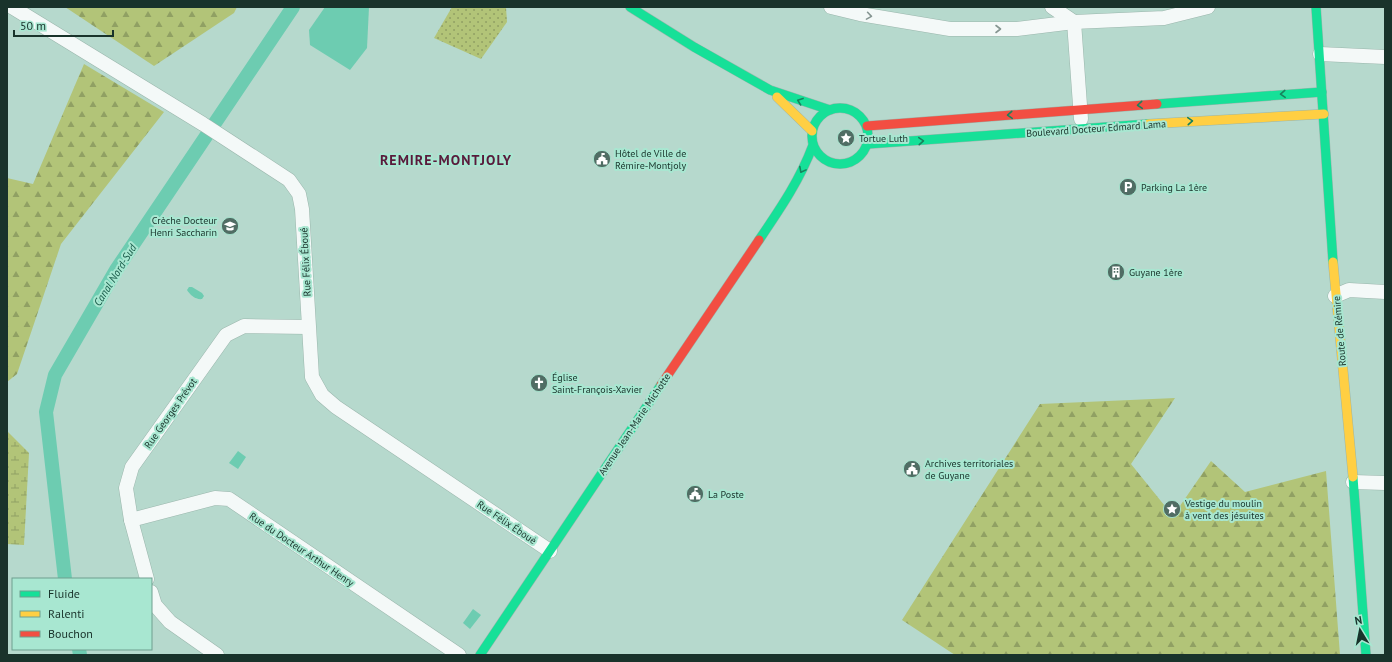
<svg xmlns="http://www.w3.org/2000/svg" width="1392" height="662" font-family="'PT Sans',sans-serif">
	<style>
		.green { fill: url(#green-dots) }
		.forest { fill: url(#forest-firs) }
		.wetland { fill: url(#wetland-marsh) }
		.water { fill: #6dccb1 }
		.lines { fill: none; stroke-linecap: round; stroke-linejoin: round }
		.canal { stroke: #6dccb1; stroke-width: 14 }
		.street-casing { stroke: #9ab6ac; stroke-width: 15 }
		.fast-casing { stroke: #9ab6ac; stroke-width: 10 }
		.slow-casing { stroke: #9ab6ac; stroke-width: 10 }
		.jam-casing { stroke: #9ab6ac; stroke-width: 10 }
		.street { stroke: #f4f9f8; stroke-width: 14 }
		.fast { stroke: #16e098; stroke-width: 9 }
		.slow { stroke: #ffcf43; stroke-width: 9 }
		.jam { stroke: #f24e42; stroke-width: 9 }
		.oneway { stroke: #869692 }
		.oneway2 { stroke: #18815c }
		.labels { text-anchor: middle; stroke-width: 4; stroke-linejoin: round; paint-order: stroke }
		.street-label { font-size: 10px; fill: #19332b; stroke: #a8e7d1 }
		.poi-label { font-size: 10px; fill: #19332b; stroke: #a8e7d1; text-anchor: start }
		.water-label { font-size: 11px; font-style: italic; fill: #165847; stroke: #a8e7d1 }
		.district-label { font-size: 14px; font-weight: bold; letter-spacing: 1px; fill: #591a3b; stroke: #a8e7d1 }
	</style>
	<defs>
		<pattern id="green-dots" width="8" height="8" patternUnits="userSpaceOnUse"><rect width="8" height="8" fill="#b2c478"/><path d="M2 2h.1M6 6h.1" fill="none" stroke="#90a063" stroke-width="1.8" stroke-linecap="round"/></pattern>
		<pattern id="forest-firs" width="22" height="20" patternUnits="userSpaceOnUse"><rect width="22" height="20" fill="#b2c478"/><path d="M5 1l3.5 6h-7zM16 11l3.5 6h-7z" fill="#90a063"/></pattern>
		<pattern id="wetland-marsh" width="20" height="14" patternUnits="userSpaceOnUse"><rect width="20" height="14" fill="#b2c478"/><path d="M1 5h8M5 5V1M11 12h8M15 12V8" fill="none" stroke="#90a063"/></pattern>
	</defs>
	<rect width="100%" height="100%" fill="#b6d9cd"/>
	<polygon class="green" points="452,7 506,7 507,22 481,59 434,38"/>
	<g class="forest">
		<polygon points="65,7 237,7 234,13 154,66"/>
		<polygon points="84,64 164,112 61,244 17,374 7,382 7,178 33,184"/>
		<polygon points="1175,398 1131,464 1173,516 1211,461 1245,492 1326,471 1340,655 955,655 902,620 1040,404"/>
	</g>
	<polygon class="wetland" points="7,431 29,453 24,545 7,544"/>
	<g class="water">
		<polygon points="325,7 369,7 367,48 350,70 310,45 309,30"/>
		<path d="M189,287H192L202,293L204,296L202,299C196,300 190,295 187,290Z"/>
		<polygon points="238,451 246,457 238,469 229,463"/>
		<polygon points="473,609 481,615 470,629 463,623"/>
	</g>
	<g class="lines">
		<g class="canal">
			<polyline points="65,579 46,412 55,375 116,270 293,7"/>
			<polyline points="79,649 80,655"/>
		</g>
		<defs>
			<g id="street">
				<polyline points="12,7 203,124 289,180 299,194 302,209 312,377 322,395 336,407 550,551"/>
				<polyline points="831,7 860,14 950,29 1017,29 1074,22 1164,18 1208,7"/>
				<polyline points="1052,7 1074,22"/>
				<polyline points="1074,22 1081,119"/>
				<polyline points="1320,54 1385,57"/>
				<polyline points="1335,296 1349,290 1385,292"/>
				<polyline points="1353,482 1385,483"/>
				<polyline points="131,520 215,498 229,499 459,655"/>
				<polyline points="147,579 131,520 126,488 132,467 226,335 244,326 308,327"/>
				<polyline points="151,592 155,605 170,622 217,655"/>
			</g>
			<g id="fast">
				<polyline points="630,7 694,47 770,90 830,110"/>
				<polyline points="1316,7 1333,262"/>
				<polyline points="1157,104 1322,92"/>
				<circle cx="840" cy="136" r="28"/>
				<polyline points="868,144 1148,124"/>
				<path d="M759,240C780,209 800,180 813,145"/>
				<polyline points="1353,477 1366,655"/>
				<polyline points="480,655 661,385"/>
			</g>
			<g id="slow">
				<polyline points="777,97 812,131"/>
				<polyline points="1148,124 1324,114"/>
				<polyline points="1333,262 1353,477"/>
			</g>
			<g id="jam">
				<polyline points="867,126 1157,104"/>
				<polyline points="661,385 759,240"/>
			</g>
		</defs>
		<use href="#street" class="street-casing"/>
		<use href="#fast" class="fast-casing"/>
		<use href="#slow" class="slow-casing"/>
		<use href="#jam" class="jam-casing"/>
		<use href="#street" class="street"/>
		<use href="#fast" class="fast"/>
		<use href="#slow" class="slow"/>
		<use href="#jam" class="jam"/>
	</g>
	<defs><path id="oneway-chevron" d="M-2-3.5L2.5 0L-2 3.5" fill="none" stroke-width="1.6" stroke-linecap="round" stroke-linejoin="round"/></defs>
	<g class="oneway">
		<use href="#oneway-chevron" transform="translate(869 16) rotate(9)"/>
		<use href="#oneway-chevron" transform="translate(998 29)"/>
	</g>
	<g class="oneway2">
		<use href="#oneway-chevron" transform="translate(1283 94) rotate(177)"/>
		<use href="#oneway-chevron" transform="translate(800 101) rotate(-160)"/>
		<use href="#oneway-chevron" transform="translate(1140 105) rotate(175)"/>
		<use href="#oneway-chevron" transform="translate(1010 115) rotate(176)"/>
		<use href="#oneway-chevron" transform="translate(1190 121) rotate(-4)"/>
		<use href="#oneway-chevron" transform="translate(921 141) rotate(-4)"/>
		<use href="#oneway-chevron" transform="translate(802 170) rotate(118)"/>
	</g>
	<defs>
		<symbol id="sight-disc" viewBox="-11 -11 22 22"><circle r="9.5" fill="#506d64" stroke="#a8e7d1"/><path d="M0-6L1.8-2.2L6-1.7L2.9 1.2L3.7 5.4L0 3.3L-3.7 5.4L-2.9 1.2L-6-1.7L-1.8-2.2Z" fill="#fff"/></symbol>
		<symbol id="civic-disc" viewBox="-11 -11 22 22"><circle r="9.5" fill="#506d64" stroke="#a8e7d1"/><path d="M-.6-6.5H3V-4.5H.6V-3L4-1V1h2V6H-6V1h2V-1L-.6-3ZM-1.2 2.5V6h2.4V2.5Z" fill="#fff"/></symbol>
		<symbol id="parking-disc" viewBox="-11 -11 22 22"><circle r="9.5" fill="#506d64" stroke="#a8e7d1"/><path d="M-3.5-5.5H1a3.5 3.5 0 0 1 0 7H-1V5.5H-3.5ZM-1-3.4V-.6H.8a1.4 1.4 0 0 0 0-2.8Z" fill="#fff"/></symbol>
		<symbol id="school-disc" viewBox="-11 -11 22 22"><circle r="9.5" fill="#506d64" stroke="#a8e7d1"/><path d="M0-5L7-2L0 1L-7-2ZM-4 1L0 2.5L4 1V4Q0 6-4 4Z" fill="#fff"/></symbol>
		<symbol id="building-disc" viewBox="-11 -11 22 22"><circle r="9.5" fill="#506d64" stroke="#a8e7d1"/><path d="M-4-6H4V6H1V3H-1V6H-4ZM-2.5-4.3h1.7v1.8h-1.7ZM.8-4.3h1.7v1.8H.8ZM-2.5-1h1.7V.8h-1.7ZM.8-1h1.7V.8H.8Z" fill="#fff"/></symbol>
		<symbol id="church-disc" viewBox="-11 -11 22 22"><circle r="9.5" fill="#506d64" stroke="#a8e7d1"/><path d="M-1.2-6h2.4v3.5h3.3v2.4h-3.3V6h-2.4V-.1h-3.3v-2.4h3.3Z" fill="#fff"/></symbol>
	</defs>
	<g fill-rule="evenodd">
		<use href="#sight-disc" x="836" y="128" width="20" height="20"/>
		<use href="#civic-disc" x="592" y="149" width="20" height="20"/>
		<use href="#parking-disc" x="1118" y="177" width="20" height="20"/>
		<use href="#school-disc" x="220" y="216" width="20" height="20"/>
		<use href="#building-disc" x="1106" y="262" width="20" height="20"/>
		<use href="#church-disc" x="529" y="373" width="20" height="20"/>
		<use href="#civic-disc" x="902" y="459" width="20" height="20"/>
		<use href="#civic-disc" x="685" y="484" width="20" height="20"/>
		<use href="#sight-disc" x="1162" y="499" width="20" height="20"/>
	</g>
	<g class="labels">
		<g class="street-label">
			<text transform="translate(1096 128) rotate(-4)" y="4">Boulevard Docteur Edmard Lama</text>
			<text transform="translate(305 262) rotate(-93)" y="4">Rue Félix Éboué</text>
			<text transform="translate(1339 331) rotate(-95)" y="4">Route de Rémire</text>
			<text transform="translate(170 413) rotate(-55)" y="4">Rue Georges Prévot</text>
			<text transform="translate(634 424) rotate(-56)" y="4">Avenue Jean-Marie Michotte</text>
			<text transform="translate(507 522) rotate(34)" y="4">Rue Félix Éboué</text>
			<text transform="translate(302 549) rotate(34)" y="4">Rue du Docteur Arthur Henry</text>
		</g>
		<g class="poi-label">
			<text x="859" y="142">Tortue Luth</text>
			<text x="615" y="157">Hôtel de Ville de<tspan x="615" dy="12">Rémire-Montjoly</tspan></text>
			<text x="1141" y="191">Parking La 1ère</text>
			<text x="217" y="224" text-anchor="end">Crèche Docteur<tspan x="217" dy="12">Henri Saccharin</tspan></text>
			<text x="1129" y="276">Guyane 1ère</text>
			<text x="552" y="381">Église<tspan x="552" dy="12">Saint-François-Xavier</tspan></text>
			<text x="925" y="467">Archives territoriales<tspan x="925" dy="12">de Guyane</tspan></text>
			<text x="708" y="498">La Poste</text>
			<text x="1185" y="507">Vestige du moulin<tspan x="1185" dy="12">à vent des jésuites</tspan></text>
		</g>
		<g class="water-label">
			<text transform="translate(115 275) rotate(-58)" y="4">Canal Nord-Sud</text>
		</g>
		<g class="district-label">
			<text x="446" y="165">REMIRE-MONTJOLY</text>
		</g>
	</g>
	<rect width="1392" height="662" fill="none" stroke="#19332b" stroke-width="16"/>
	<rect x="12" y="578" width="140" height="72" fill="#a8e7d1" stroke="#6f9f8f"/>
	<rect x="20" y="591" width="20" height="6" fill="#16e098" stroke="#6f9f8f"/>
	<text x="48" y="598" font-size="12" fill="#19332b">Fluide</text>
	<rect x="20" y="611" width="20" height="6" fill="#ffcf43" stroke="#6f9f8f"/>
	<text x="48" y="618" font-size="12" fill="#19332b">Ralenti</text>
	<rect x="20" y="631" width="20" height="6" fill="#f24e42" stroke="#6f9f8f"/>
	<text x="48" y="638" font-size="12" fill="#19332b">Bouchon</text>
	<g transform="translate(1360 630) rotate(350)" stroke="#a8e7d1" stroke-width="3" paint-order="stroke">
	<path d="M0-3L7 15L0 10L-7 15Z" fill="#19332b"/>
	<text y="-6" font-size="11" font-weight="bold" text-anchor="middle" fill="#19332b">N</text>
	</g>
	<path d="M14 30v6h99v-6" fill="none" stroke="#19332b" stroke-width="2"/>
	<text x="20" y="30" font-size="12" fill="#19332b" stroke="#a8e7d1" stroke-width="3" paint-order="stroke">50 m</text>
</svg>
